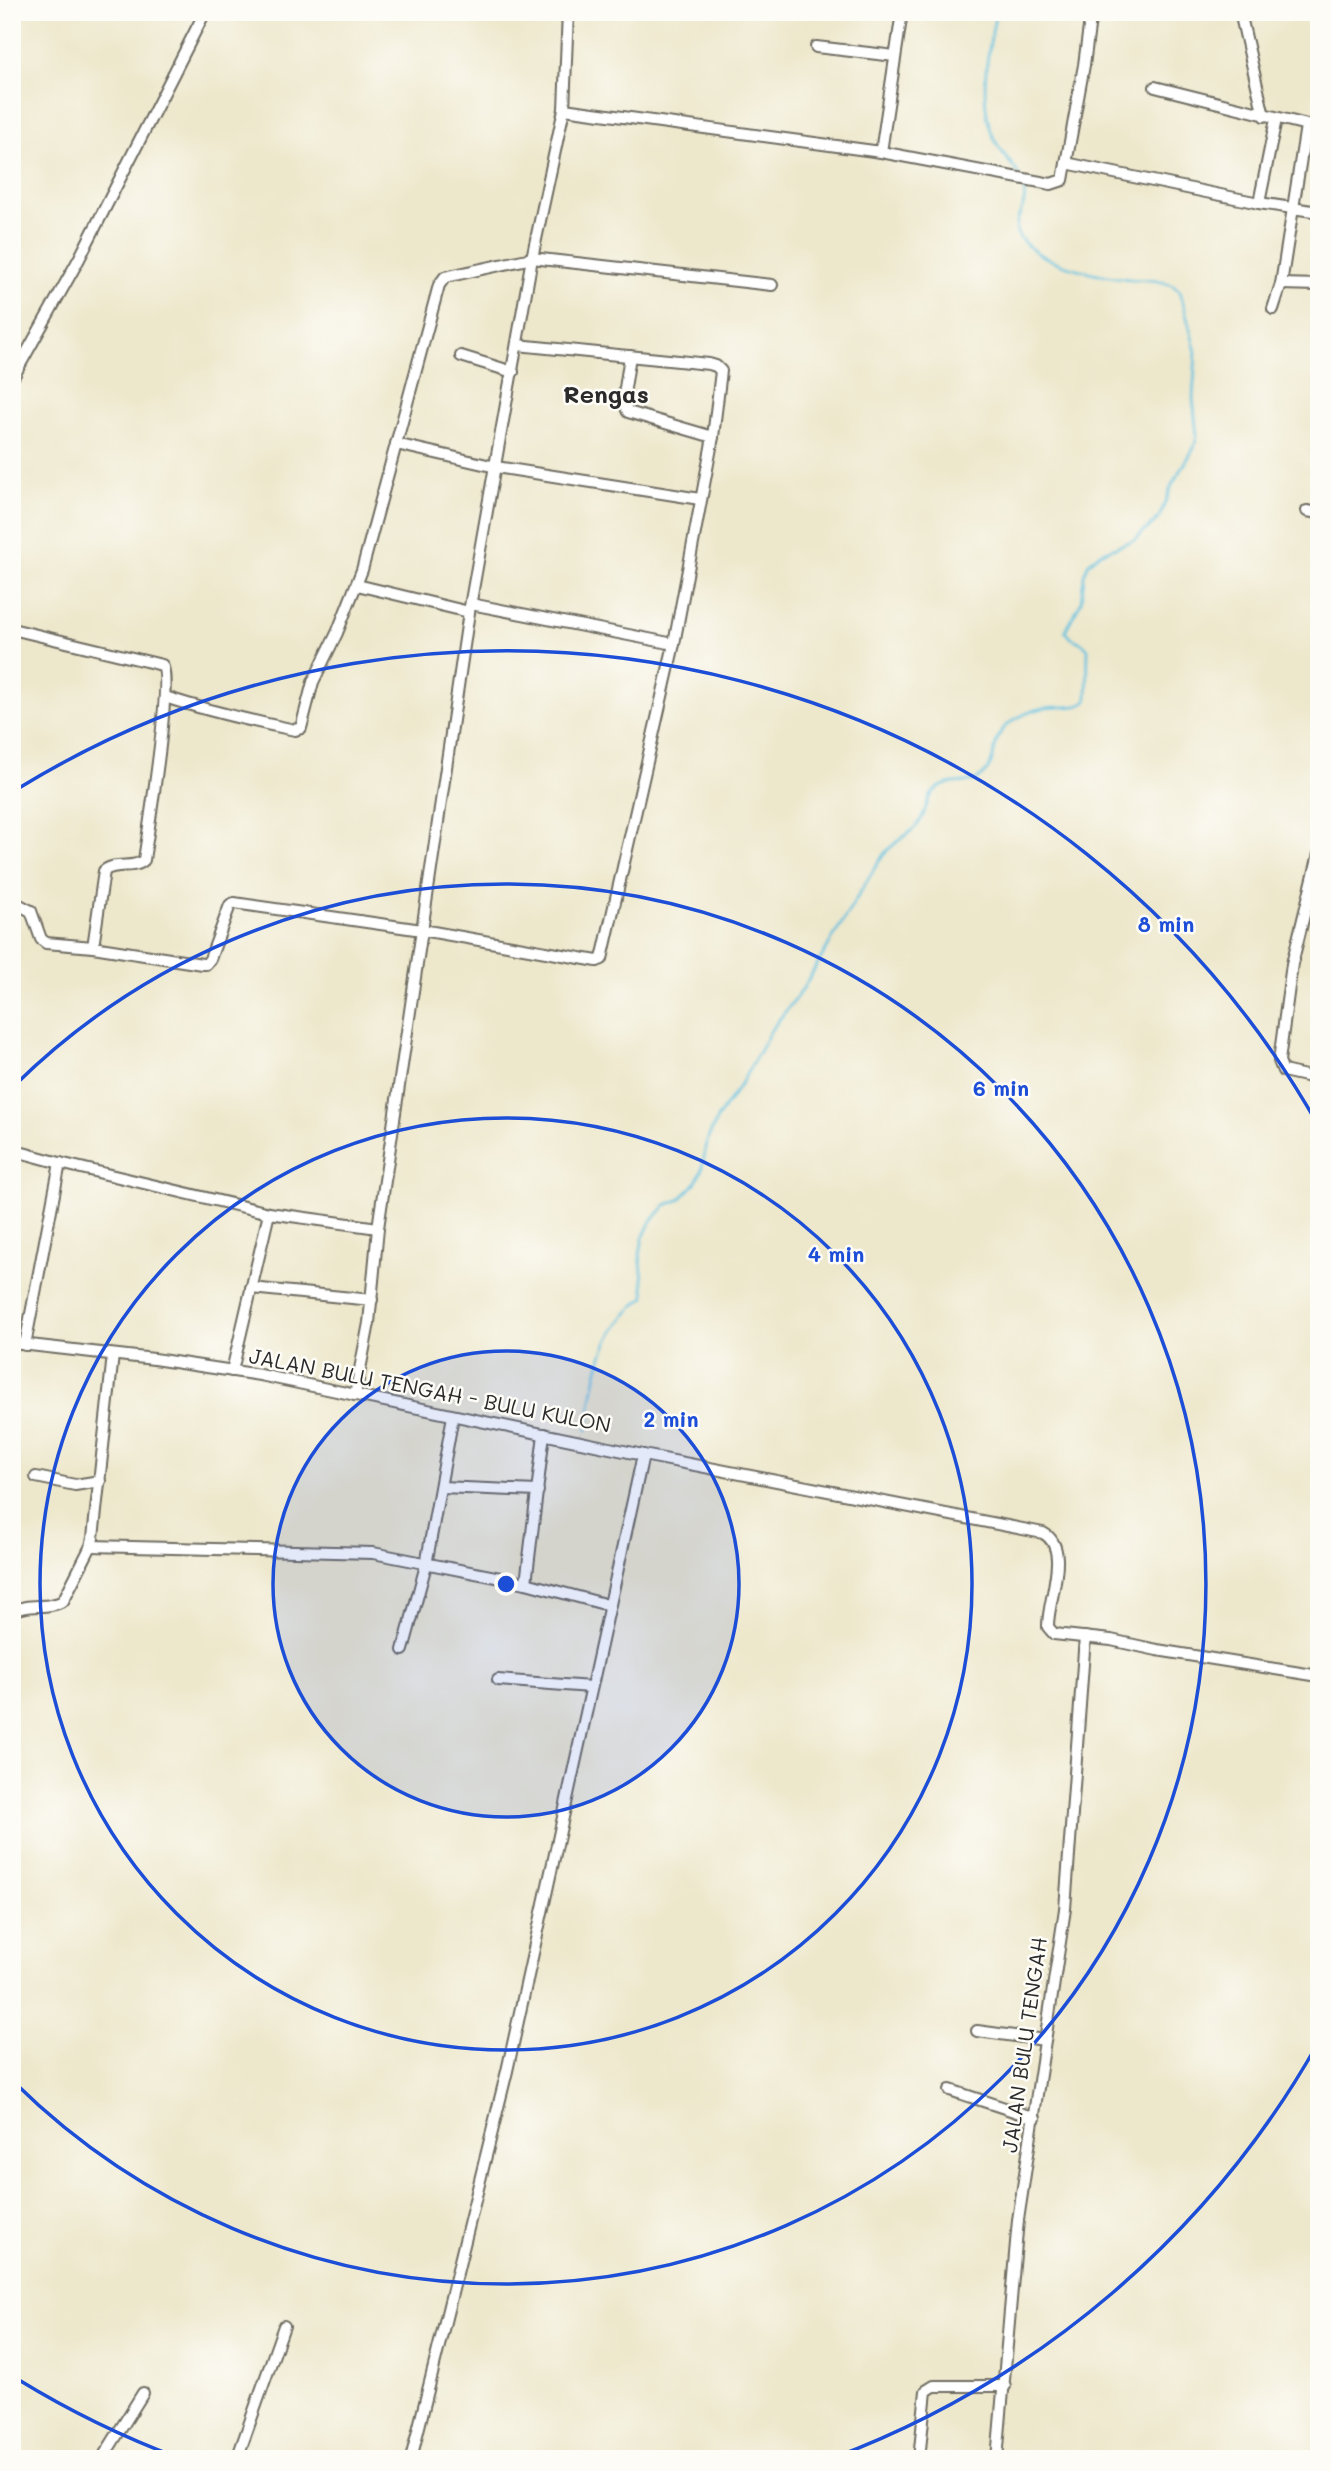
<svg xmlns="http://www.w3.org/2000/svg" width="1331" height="2471" font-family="Mali,sans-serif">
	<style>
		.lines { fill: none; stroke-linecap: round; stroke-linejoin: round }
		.stream { stroke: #61c0df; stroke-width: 2.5 }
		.minor-casing { stroke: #6f6d63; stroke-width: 14 }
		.minor { stroke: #fff; stroke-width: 10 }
		.ring { fill: none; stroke: #1d4ed8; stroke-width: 3.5 }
		.labels { text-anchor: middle; stroke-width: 5; stroke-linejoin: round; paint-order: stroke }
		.street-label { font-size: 21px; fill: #2b2b2b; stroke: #fdfcf7 }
		.quarter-label { font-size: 24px; font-weight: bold; fill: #2b2b2b; stroke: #fdfcf7 }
		.centre { fill: #1d4ed8; stroke: #fdfcf7; stroke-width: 3.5 }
		.ring-label { font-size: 21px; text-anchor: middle; font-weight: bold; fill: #1d4ed8; stroke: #fdfcf7; stroke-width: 5; stroke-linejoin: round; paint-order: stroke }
	</style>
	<rect width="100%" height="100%" fill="#fdfcf7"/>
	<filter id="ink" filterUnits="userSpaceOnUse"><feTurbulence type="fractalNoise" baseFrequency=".0143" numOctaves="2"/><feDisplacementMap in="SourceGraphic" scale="14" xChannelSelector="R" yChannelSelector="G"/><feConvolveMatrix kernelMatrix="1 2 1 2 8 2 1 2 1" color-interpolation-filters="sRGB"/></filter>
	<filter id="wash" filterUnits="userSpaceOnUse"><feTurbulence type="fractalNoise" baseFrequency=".00686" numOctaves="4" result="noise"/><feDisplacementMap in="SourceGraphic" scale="28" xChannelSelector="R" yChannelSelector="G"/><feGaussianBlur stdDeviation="1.57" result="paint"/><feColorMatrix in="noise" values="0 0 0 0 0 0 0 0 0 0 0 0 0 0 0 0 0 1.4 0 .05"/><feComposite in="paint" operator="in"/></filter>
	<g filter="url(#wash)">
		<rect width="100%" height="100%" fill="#ede7cb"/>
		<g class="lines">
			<g class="stream">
				<path d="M996,12C988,51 977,101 994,138C1000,152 1011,162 1019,175"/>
				<path d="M587,1430C596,1377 598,1332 645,1297L640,1254L643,1238L650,1223L666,1205L679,1200L694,1185L701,1172L708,1138L718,1117L742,1082L771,1030L802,990L880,859C892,842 909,836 919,823C928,810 925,796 940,787C955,778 972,788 985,773C999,758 989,737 1011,722C1020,716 1030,711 1040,709C1054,705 1079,710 1087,701L1088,649C1083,640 1069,641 1065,631L1081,602L1084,575L1088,564L1100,553L1134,540L1153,524L1159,518L1172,485L1194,448L1197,436L1193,398L1196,352L1180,291C1167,278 1147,281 1129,279C1097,275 1034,264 1017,233C1013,212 1031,211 1022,181"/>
			</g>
		</g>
	</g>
	<g filter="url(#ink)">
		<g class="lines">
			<defs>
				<g id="minor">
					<polyline points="1240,12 1264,116"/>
					<polyline points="816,47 895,56"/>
					<polyline points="1155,87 1319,128"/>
					<polyline points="564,109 881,152 1051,184 1063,180 1084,65 1091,12"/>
					<polyline points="881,152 902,12"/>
					<polyline points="1066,163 1259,203 1276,119"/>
					<polyline points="1259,203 1319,212"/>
					<polyline points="1281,284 1319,285"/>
					<polyline points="1273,309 1281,284 1306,126"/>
					<polyline points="461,356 513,372"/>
					<polyline points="630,356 623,401 628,412 713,437"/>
					<polyline points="12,379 79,259 205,12"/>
					<polyline points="396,444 496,467 700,499"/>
					<polyline points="1307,511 1319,513"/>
					<polyline points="357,585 469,612"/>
					<polyline points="471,604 674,644"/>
					<path d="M12,629L162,665C173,678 148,832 144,860C134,870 116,861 104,871L93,947"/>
					<path d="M165,697C208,711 251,721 295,730L301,728L313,682L337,633L362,570L439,285L445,277L532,258L772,285"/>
					<polyline points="1319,854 1292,964 1279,1061 1283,1071 1319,1079"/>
					<polyline points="12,901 31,911 41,939 46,943 93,947 202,964 206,964 210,959 230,905 234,903 422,930 597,961 602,959 674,644 713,437 721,371 716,366 709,364 517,345"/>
					<polyline points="12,1150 60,1163 269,1213 378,1228"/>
					<polyline points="251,1288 372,1300"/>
					<path d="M12,1343L154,1359L260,1375L643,1455L1043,1533C1072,1548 1047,1601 1048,1627L1054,1634L1111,1640L1157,1650L1319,1676"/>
					<polyline points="25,1345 60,1163"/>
					<polyline points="232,1371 269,1213"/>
					<polyline points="355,1395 369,1323 378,1228 469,612 532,258 564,109 568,12"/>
					<polyline points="36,1477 75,1485 100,1481"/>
					<polyline points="441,1487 538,1491"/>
					<polyline points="91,1546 373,1553 526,1583 608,1605"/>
					<polyline points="526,1583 544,1434"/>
					<path d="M12,1612C28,1602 47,1610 63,1601L91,1546L93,1538L113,1355"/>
					<polyline points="403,1650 426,1565 453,1416"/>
					<polyline points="498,1680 591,1687"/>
					<polyline points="977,2031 1045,2040"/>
					<polyline points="950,2090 1035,2118"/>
					<polyline points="102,2459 143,2393"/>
					<polyline points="237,2459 284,2326"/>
					<polyline points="411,2459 507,2071 643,1455"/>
					<polyline points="919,2459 926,2391 934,2386 1005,2386"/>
					<polyline points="997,2459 1018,2220 1065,1909 1085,1637"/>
				</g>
			</defs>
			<use href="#minor" class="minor-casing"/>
			<use href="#minor" class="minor"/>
		</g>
	</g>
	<circle cx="506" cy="1584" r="233" fill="#1d4ed8" fill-opacity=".12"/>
	<g class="ring">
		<circle cx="506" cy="1584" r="233"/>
		<circle cx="506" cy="1584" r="466"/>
		<path d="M15 1085A700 700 0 1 1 15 2083"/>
		<path d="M1318 2043A933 933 0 0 1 833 2458M179 2458A933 933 0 0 1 19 2380M19 788A933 933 0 0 1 1318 1125"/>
	</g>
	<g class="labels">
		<g class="street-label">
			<text transform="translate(430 1391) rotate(11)" y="7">JALAN BULU TENGAH - BULU KULON</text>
			<text transform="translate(1025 2045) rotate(-82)" y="7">JALAN BULU TENGAH</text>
		</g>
		<g class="quarter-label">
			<text x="606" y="403">Rengas</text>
		</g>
	</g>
	<circle cx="506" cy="1584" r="10" class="centre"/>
	<g class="ring-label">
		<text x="1166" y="932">8 min</text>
		<text x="1001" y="1096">6 min</text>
		<text x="836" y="1262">4 min</text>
		<text x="671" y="1427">2 min</text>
	</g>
	<rect width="1331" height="2471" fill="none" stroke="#fdfcf7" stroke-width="42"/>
</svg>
